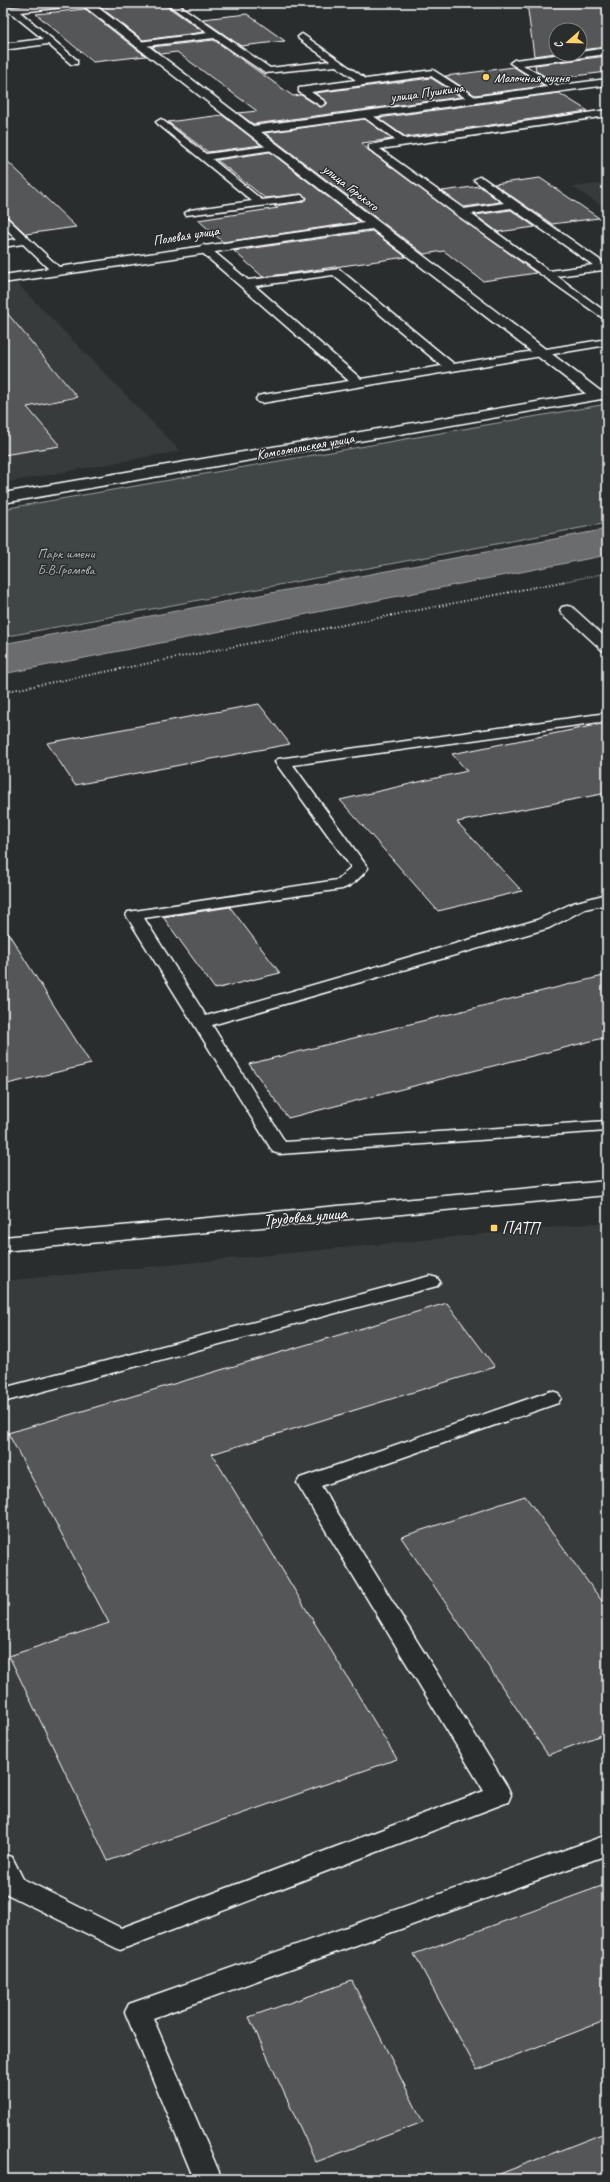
<svg xmlns="http://www.w3.org/2000/svg" width="610" height="2182" font-family="Caveat,sans-serif">
	<style>
		.built { fill: #373a3b }
		.green { fill: #414445; stroke: #a0a2a2 }
		.water { fill: #6a6c6d; stroke: #a6a7a7 }
		.building { fill: #555758; stroke: #fff }
		.lines { fill: none; stroke-linecap: round; stroke-linejoin: round }
		.service-casing { stroke: #fff; stroke-width: 3 }
		.minor-casing { stroke: #fff; stroke-width: 3 }
		.tertiary-casing { stroke: #fff; stroke-width: 3 }
		.secondary-casing { stroke: #fff; stroke-width: 3 }
		.path-far1 { stroke: #fff; stroke-width: 1.5; stroke-dasharray: 0.5 1.5; stroke-linecap: butt }
		.path { stroke: #fff; stroke-width: 2; stroke-dasharray: 1 2.5; stroke-linecap: butt }
		.service { fill: #2a2d2e; fill-rule: evenodd }
		.minor { fill: #2a2d2e; fill-rule: evenodd }
		.tertiary { fill: #2a2d2e; fill-rule: evenodd }
		.secondary { fill: #2a2d2e; fill-rule: evenodd }
		.poi-dot { fill: #ffd166; stroke: #2a2d2e; stroke-width: 1.5 }
		.labels { text-anchor: middle; stroke-width: 3; stroke-linejoin: round; paint-order: stroke }
		.far-poi-label { font-size: 14px; fill: #fff; stroke: #2a2d2e; text-anchor: start }
		.far-street-label { font-size: 14px; fill: #fff; stroke: #2a2d2e }
		.far-park-label { font-size: 14px; fill: #b3b4b5; stroke: #2a2d2e }
		.street-label { font-size: 17px; fill: #fff; stroke: #2a2d2e }
		.poi-label { font-size: 17px; fill: #fff; stroke: #2a2d2e; text-anchor: start }
	</style>
	<rect width="100%" height="100%" fill="#2a2d2e"/>
	<filter id="ink" filterUnits="userSpaceOnUse"><feTurbulence type="fractalNoise" baseFrequency=".025" numOctaves="2"/><feDisplacementMap in="SourceGraphic" scale="8" xChannelSelector="R" yChannelSelector="G"/><feConvolveMatrix kernelMatrix="1 2 1 2 8 2 1 2 1" color-interpolation-filters="sRGB"/></filter>
	<g filter="url(#ink)">
		<g class="built">
			<polygon points="607,183 607,209 573,187"/>
			<polygon points="17,283 180,451 3,483 3,286"/>
			<polygon points="607,1222 607,2179 3,2179 3,1281"/>
		</g>
		<polygon class="green" points="607,404 607,523 3,637 3,509"/>
		<polygon class="water" points="607,529 607,555 3,674 3,644"/>
		<g class="building">
			<polygon points="134,3 162,3 204,32 143,40 100,7"/>
			<polygon points="527,3 607,3 607,47 580,50 580,30 556,30 556,53 534,56"/>
			<polygon points="85,9 135,48 146,56 93,62 36,14"/>
			<polygon points="247,14 285,41 241,46 202,19"/>
			<polygon points="214,40 293,96 301,95 320,107 327,104 327,102 315,93 431,78 461,97 253,124 238,113 257,111 177,52 161,54 152,47"/>
			<polygon points="607,56 607,72 550,79 536,71 535,65"/>
			<polygon points="514,67 544,86 475,95 445,76"/>
			<polygon points="559,93 588,111 406,137 378,118"/>
			<polygon points="222,115 261,145 208,152 168,122"/>
			<polygon points="365,119 392,139 362,143 368,150 536,273 483,281 444,251 424,254 265,133"/>
			<polygon points="270,152 360,222 223,242 198,220 278,208 274,206 301,202 307,199 301,194 265,198 217,160"/>
			<polygon points="3,157 76,227 26,234 8,217 3,216"/>
			<polygon points="540,178 599,218 552,224 494,184"/>
			<polygon points="480,186 500,202 464,207 442,191"/>
			<polygon points="511,210 535,227 498,232 475,215"/>
			<polygon points="372,231 406,257 263,277 234,251"/>
			<polygon points="3,308 77,397 27,407 60,446 3,455"/>
			<polygon points="259,704 290,744 75,785 47,743"/>
			<polygon points="607,723 607,793 457,822 522,891 438,911 340,800 467,771 452,754"/>
			<polygon points="230,907 280,973 215,989 163,917"/>
			<polygon points="3,925 91,1064 3,1085"/>
			<polygon points="607,975 607,1037 288,1118 249,1064"/>
			<polygon points="447,1303 495,1367 212,1454 397,1759 108,1861 9,1656 109,1623 8,1433"/>
			<polygon points="525,1496 607,1608 607,1733 548,1755 401,1537"/>
			<polygon points="607,1884 607,2020 477,2070 414,1954"/>
			<polygon points="352,1981 423,2122 316,2162 249,2017"/>
			<polygon points="607,2132 607,2179 493,2179 492,2177"/>
		</g>
		<g class="lines">
			<defs>
				<g id="service">
					<polygon points="51,3 77,3 73,6 20,12 77,60 77,64 71,64 48,44 3,50 3,44 43,39 11,13 4,12 4,8"/>
					<polygon points="166,3 176,3 270,68 330,61 299,39 298,37 302,34 366,79 433,70 480,100 475,103 472,102 431,76 311,92 324,101 326,103 321,106 299,92 299,88 356,80 336,66 265,73 214,38 136,47 135,45 139,42 208,33"/>
					<polygon points="607,48 607,54 523,65 560,87 562,89 557,92 510,63 514,60 563,54 580,54 580,52"/>
					<path d="M607,110V116L380,149L464,209L504,203L474,180L479,177L483,178L607,265V269L603,270L557,276L607,313V321L457,215L369,149V145L396,140L361,115L366,112L369,113L406,139ZM511,208L593,265L549,271L471,214Z"/>
					<polygon points="161,119 206,154 276,145 278,147 273,150 212,159 262,200 301,195 306,198 301,201 186,215 185,213 190,210 252,201 158,124 156,122"/>
					<polygon points="3,217 7,218 61,269 62,271 61,273 53,273 23,244 3,247 3,241 17,239 3,226"/>
					<path d="M203,245L207,246L248,280L339,269L454,364L607,339V345L262,403L258,402L256,399L258,396L262,395L349,381L199,250L198,248ZM333,275L442,366L361,379L255,286Z"/>
					<polygon points="567,606 572,607 607,639 607,651 602,650 562,613 560,610 562,607"/>
					<path d="M607,713V721L293,765L368,868C362,876 352,886 342,889L144,918L206,1016L537,920L573,903L607,894V904L585,909L549,928L212,1025L285,1142L607,1121V1131L280,1154L273,1152L126,915L128,912L337,880L351,867L275,762L278,759Z"/>
					<polygon points="430,1276 437,1278 440,1282 437,1286 3,1402 3,1388"/>
					<polygon points="551,1391 558,1393 561,1398 558,1403 321,1486 508,1788 511,1795 508,1802 120,1950 5,1893 3,1889 3,1854 12,1857 23,1879 121,1928 484,1791 297,1483 300,1478"/>
					<polygon points="607,1835 607,1855 153,2018 222,2179 194,2179 125,2012 129,2004"/>
				</g>
				<polygon id="minor" points="80,3 92,3 253,126 607,79 607,85 261,132 603,393 605,396 603,399 593,399 372,229 3,283 3,275 364,223"/>
				<polygon id="tertiary" points="607,1181 607,1195 3,1251 3,1237"/>
				<polygon id="secondary" points="607,390 607,398 3,503 3,493"/>
			</defs>
			<use href="#service" class="service-casing"/>
			<use href="#minor" class="minor-casing"/>
			<use href="#tertiary" class="tertiary-casing"/>
			<use href="#secondary" class="secondary-casing"/>
			<polyline class="path-far1" points="561,582 607,573"/>
			<polyline class="path" points="3,692 566,581"/>
			<use href="#service" class="service"/>
			<use href="#minor" class="minor"/>
			<use href="#tertiary" class="tertiary"/>
			<use href="#secondary" class="secondary"/>
		</g>
	</g>
	<g class="poi-dot">
		<circle cx="486" cy="77" r="4"/>
		<rect x="490" y="1224" width="8" height="8" rx="2"/>
	</g>
	<g class="labels">
		<g class="far-poi-label">
			<text x="494" y="82">Молочная кухня</text>
		</g>
		<g class="far-street-label">
			<text transform="translate(427 92) rotate(-8)" y="5">улица Пушкина</text>
			<text transform="translate(351 187) rotate(38)" y="5">улица Горького</text>
			<text transform="translate(186 235) rotate(-9)" y="5">Полевая улица</text>
			<text transform="translate(305 446) rotate(-10)" y="5">Комсомольская улица</text>
		</g>
		<g class="far-park-label">
			<text x="66" y="558">Парк имени<tspan x="66" dy="16">Б.В.Громова</tspan></text>
		</g>
		<g class="street-label">
			<text transform="translate(305 1216) rotate(-5)" y="6">Трудовая улица</text>
		</g>
		<g class="poi-label">
			<text x="502" y="1234">ПАТП</text>
		</g>
	</g>
	<rect width="610" height="2182" fill="none" stroke="#2a2d2e" stroke-width="16"/>
	<rect x="8" y="8" width="594" height="2166" fill="none" stroke="#fff" stroke-width="1.5" filter="url(#ink)"/>
	<g transform="translate(568 42) rotate(250)"><circle r="19" fill="#2a2d2e" stroke="#7f8182"/>
	<path d="M0-3L7 15L0 10L-7 15Z" fill="#ffd166"/>
	<text y="-6" font-size="11" font-weight="bold" text-anchor="middle" fill="#ffffff">С</text>
	</g>
</svg>
